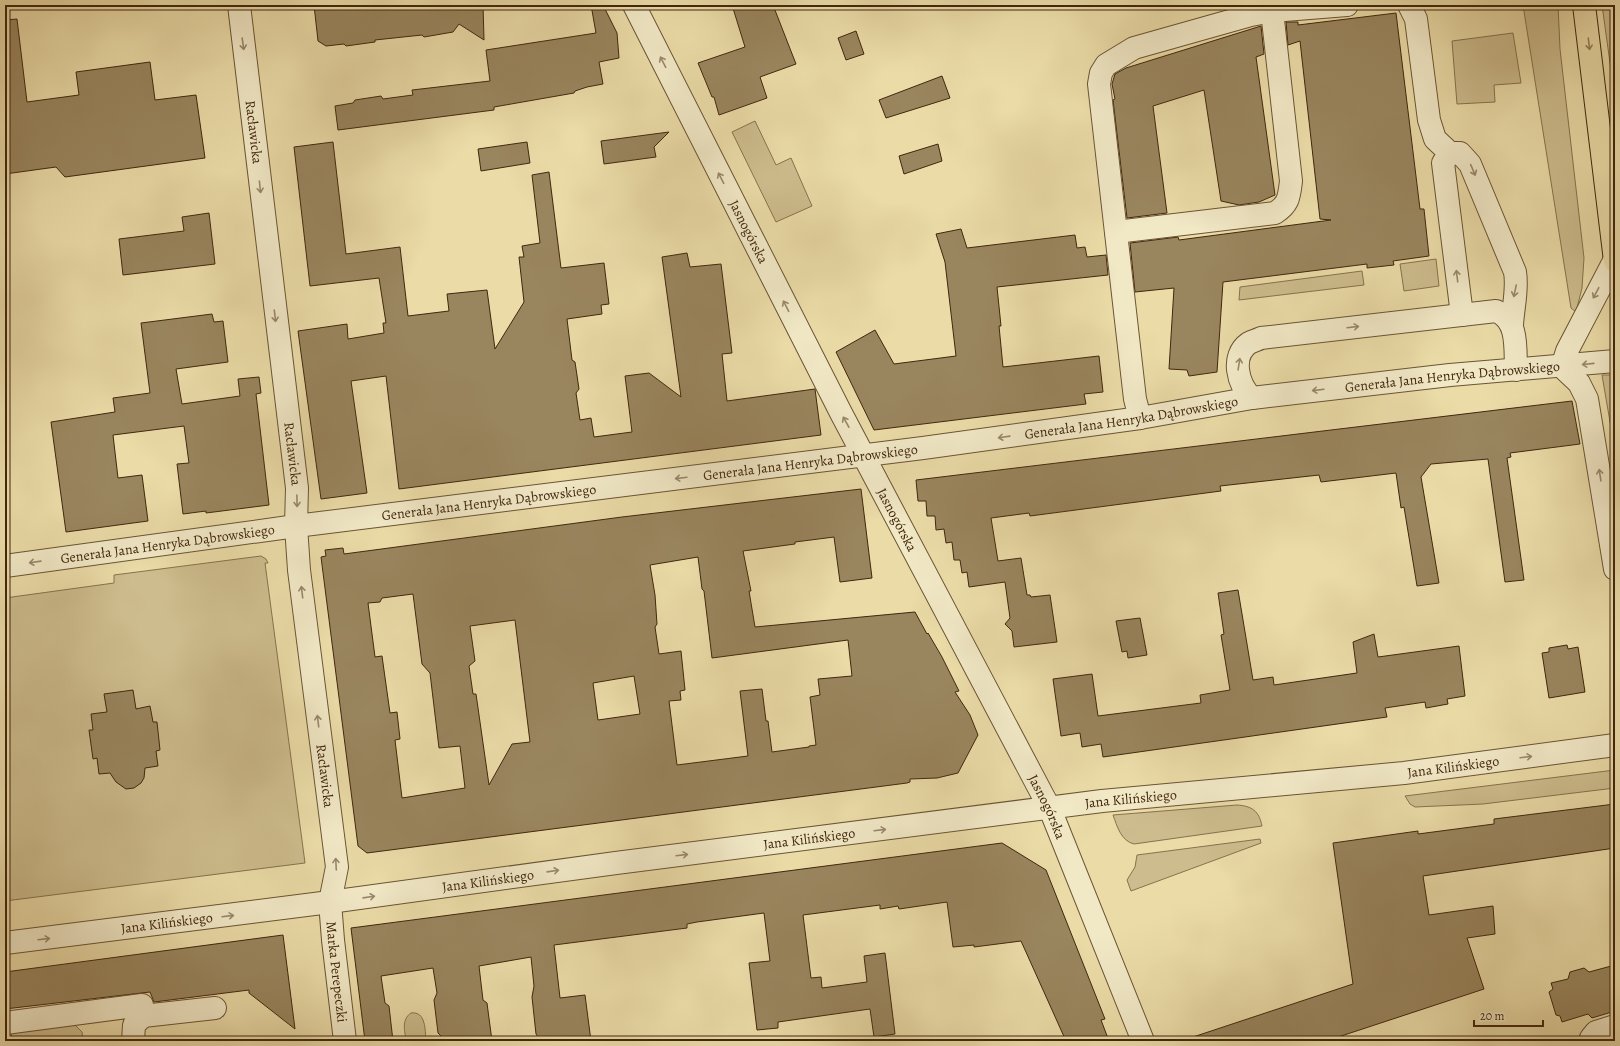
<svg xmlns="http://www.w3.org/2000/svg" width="1620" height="1046" font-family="Alegreya,serif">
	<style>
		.green { fill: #cdbc8d; stroke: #87724e }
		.building { fill: #99855e; stroke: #41270e; fill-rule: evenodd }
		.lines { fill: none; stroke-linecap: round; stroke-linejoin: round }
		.minor-casing { stroke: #6b5434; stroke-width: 24 }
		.major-casing { stroke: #41270e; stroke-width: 24 }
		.minor { stroke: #f1e8c6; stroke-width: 22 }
		.major { stroke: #eadba7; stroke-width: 22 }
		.oneway { stroke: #99886a }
		.oneway2 { stroke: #96815a }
		.labels { text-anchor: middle; stroke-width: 4; stroke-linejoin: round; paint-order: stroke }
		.street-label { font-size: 14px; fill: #41270e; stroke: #f1e8c6 }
	</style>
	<rect width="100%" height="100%" fill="#eadba7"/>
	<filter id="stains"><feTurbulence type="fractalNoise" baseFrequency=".005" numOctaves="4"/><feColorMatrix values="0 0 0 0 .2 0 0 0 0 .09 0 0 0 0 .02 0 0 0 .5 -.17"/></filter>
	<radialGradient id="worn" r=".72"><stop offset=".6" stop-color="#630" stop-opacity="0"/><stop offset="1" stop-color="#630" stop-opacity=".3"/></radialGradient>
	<g class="green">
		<polygon points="1523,5 1558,5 1560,49 1584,258 1582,288 1576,312 1571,308"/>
		<polygon points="1602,5 1615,5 1615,99"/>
		<polygon points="1513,33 1521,83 1494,85 1495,102 1457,104 1452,41"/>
		<polygon points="755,121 776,165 791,158 812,206 776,222 732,132"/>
		<polygon points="1436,259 1439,286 1404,291 1400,264"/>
		<polygon points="1362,271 1364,285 1239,300 1240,287"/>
		<polygon points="1602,375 1612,375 1615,379 1615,451"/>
		<polygon points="261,556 266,559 268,563 265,563 305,863 5,901 5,598 114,583 114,575"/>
		<polygon points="1615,770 1615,788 1483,804 1415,807 1410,804 1405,796"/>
		<path d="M1237,805C1252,806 1259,811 1262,826L1134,844C1121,841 1117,826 1113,815Z"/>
		<polygon points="1260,839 1261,843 1131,891 1127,880 1135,867 1137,855"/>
		<path d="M411,1013C426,1011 425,1030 426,1041H406C405,1031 401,1020 411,1013Z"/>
		<polygon points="71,1021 82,1032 83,1041 12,1041 11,1029"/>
	</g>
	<g class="building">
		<polygon points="314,5 483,5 484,40 459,24 453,32 424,37 422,35 375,40 375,42 346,46 344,44 326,46 318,41"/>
		<polygon points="591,5 603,5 617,33 619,58 599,62 603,84 587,87 575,91 574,93 494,107 494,110 338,130 335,106 353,103 355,100 381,96 383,99 413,95 412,90 490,81 486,50 596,33"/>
		<polygon points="732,5 773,5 796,64 760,77 767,98 719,115 714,97 712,97 698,63 745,47"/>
		<polygon points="1396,13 1420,209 1424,209 1429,256 1393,261 1394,265 1367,268 1367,264 1223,282 1217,372 1189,376 1187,370 1169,369 1174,288 1135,292 1130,243 1178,237 1179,240 1331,220 1320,219 1300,41 1288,45 1286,22 1298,22 1298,25"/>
		<polygon points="17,19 27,102 79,95 76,72 150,62 155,100 196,95 205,158 65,177 56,167 5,174 5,20"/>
		<polygon points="1261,26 1264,54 1256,57 1275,195 1259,202 1239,205 1221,201 1204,90 1153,106 1167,213 1127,218 1113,100 1115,99 1112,84 1115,74 1126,68"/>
		<polygon points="856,31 864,54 846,60 838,38"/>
		<polygon points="942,76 950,98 886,118 879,100"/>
		<polygon points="669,132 654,147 656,157 604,164 601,141"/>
		<polygon points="333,142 346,254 400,247 408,316 449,311 447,294 487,290 495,349 524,302 519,257 524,257 522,246 540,243 532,175 549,172 561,268 604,263 609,304 601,305 602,314 567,319 572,360 575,362 579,389 576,393 580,420 591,418 594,437 632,432 625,376 649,373 681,397 662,257 687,253 690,267 721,264 732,353 722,354 727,401 815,389 821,435 399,489 386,376 351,381 367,493 321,499 298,331 347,324 348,339 384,333 383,323 386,323 379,278 310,286 294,147"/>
		<polygon points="527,142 530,163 481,171 478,149"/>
		<polygon points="938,144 942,161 904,174 899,156"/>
		<polygon points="209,213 215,264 123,275 119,239 184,231 182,217"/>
		<polygon points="961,229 967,248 1075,235 1077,248 1085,247 1087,257 1106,255 1108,275 997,287 1001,326 999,326 1003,367 1099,356 1103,392 1084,394 1086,404 874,430 836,352 875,330 894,364 956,356 945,262 936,234"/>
		<polygon points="212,314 214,322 223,321 228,362 176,369 182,404 240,396 238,379 259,377 261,393 256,394 269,505 206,513 206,511 183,514 177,464 189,463 184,426 113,435 118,478 142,475 148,521 66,532 51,422 115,412 113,398 150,393 141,323"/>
		<polygon points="1572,401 1580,444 1510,453 1511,457 1507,458 1524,580 1505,582 1488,459 1431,464 1421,477 1439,583 1417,586 1404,507 1401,508 1396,473 1321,482 1319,475 1220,486 1221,491 1030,516 1029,513 991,518 998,561 1021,558 1027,595 1030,595 1031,597 1050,595 1057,642 1014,647 1012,631 1005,624 1010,618 1005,582 969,587 967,572 962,573 960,560 954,560 952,542 946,543 944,529 936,530 935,516 927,516 926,501 918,501 916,480"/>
		<path d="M861,489L872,578L840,582L834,537L795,542V544L743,551L751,591H749L755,627L915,612L927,634L928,633L942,657L959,691L955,692L970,715L978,735L958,773L937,778L910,779V782L907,783L367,853L358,846L321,557L326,556L325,550L343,548L344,554L622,517ZM698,557L702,589L704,591L712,658L848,640L852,676L818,679L820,695L810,697L816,745L809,746V747L772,752L768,721H766L762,689L740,691L748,756L677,765L669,701L681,700L680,691L685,690L681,651L659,654L655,627L657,624L655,595L650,565ZM413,594L422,664L430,673L439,748L460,746L465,788L402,798L395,740L400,739L397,712L390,713L382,656L375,657L368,603L380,602L382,598ZM515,620L530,742L512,744L489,785L476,694H473L469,666L475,661L470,626ZM634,676L640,714L598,720L593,683Z"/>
		<polygon points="1238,590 1253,680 1273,677 1274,685 1357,673 1353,642 1374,634 1378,657 1459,646 1465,696 1447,699 1448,704 1426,708 1425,702 1385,708 1387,717 1103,757 1101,744 1082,747 1080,733 1061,736 1053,679 1092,674 1098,716 1201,703 1200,695 1230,690 1221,635 1224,634 1218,593"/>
		<polygon points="1140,618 1147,655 1128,658 1127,651 1122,652 1116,621"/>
		<polygon points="1567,645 1568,649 1578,647 1585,692 1549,698 1542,653 1549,652 1549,648"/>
		<polygon points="133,690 136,709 150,706 153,722 157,722 160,750 156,751 158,766 145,768 144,778 141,783 134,788 126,789 116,782 110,773 99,774 97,758 93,759 89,730 93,730 91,714 107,712 104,694"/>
		<polygon points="1615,804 1615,848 1423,876 1429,915 1493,906 1495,934 1467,938 1484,989 1326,1041 1191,1041 1190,1038 1353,984 1333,843 1418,831 1418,834 1494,824 1494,819"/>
		<polygon points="1002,843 1046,870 1105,1019 1101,1020 1109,1041 1066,1041 1021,941 974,947 974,945 953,947 947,902 899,909 898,906 880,909 880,905 803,915 811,978 821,977 822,988 867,982 864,956 885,953 895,1034 874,1037 870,1009 778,1022 778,1028 757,1030 749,963 770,961 764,913 697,922 687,924 687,928 554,945 560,998 585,995 591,1041 541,1041 536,1034 532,997 534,986 531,957 479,966 483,1000 487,1003 492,1041 446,1041 438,1033 434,1000 437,993 433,968 381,976 385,1003 389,1006 393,1041 365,1041 351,928"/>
		<polygon points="283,935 295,1029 249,993 249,990 154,1002 150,992 5,1009 5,972"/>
		<polygon points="1615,965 1615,1011 1592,1018 1588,1014 1562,1022 1560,1016 1556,1015 1549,992 1553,989 1551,983 1568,979 1570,972 1584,968 1589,972"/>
	</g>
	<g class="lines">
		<defs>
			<g id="minor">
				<path id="s1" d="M239,5L297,488L296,526L299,570L337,867L330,902L333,940L345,1041"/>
				<path id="s2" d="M634,5L841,413L1050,809L1143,1041"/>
				<polyline points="1409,5 1416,19 1429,120 1435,139 1450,153"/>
				<path d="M1116,232L1275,213C1289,204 1289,197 1291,181L1272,11"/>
				<path d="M1462,315L1443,163L1450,153H1460L1470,164L1515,272C1518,289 1513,307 1512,325"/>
				<polyline points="1562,367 1579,383 1587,399 1615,569"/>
				<polyline points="1562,367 1567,351 1615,259"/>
				<path d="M1252,398C1238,385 1230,356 1249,343C1253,341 1257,340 1261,338L1496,311C1519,320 1515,349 1516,370"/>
				<polyline points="1140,418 1135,399 1099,84 1101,73 1106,65 1134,48 1251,15 1272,11 1347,5"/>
				<path id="s3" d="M5,566L296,526L923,448L1140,418L1252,398L1450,375L1615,361"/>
				<path id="s4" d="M5,943L330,902L616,863L1102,801L1404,773L1615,745"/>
				<polyline points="143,1016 215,1008"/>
				<polyline points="5,1023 142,1005 143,1016 134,1025 133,1041"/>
				<polyline points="1592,1041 1591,1038 1596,1032 1615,1026"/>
			</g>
			<polyline id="major" points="1584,5 1615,261"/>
		</defs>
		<use href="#minor" class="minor-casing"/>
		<use href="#major" class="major-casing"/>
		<use href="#minor" class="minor"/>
		<use href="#major" class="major"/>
	</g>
	<defs><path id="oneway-shaft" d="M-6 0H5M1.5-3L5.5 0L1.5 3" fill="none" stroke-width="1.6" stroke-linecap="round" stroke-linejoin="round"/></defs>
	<g class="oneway">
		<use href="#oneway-shaft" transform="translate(243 44) rotate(82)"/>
		<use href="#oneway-shaft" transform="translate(663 62) rotate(-117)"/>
		<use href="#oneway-shaft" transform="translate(1473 170) rotate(67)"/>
		<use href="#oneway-shaft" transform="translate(721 178) rotate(-117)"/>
		<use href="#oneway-shaft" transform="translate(260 187) rotate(84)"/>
		<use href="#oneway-shaft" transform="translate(1457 276) rotate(-97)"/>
		<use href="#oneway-shaft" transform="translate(1515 291) rotate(102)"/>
		<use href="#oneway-shaft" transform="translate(1596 293) rotate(118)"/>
		<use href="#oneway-shaft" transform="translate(786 306) rotate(-117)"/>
		<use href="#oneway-shaft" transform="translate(275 316) rotate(83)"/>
		<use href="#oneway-shaft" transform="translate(1353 327) rotate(-7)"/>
		<use href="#oneway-shaft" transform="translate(1239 364) rotate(-81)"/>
		<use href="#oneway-shaft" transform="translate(1588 364) rotate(174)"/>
		<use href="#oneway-shaft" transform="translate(1318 390) rotate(173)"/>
		<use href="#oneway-shaft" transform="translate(846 422) rotate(-119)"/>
		<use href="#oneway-shaft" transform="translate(1004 437) rotate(172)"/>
		<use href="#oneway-shaft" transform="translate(1600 475) rotate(-99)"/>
		<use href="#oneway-shaft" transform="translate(681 478) rotate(173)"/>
		<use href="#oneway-shaft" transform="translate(297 501) rotate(89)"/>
		<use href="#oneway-shaft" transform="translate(35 562) rotate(172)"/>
		<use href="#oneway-shaft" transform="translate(302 592) rotate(-97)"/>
		<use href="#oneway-shaft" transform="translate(318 721) rotate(-97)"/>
		<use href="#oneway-shaft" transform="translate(1526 757) rotate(-7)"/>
		<use href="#oneway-shaft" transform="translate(880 830) rotate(-7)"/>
		<use href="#oneway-shaft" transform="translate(682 855) rotate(-7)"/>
		<use href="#oneway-shaft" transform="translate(336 864) rotate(-93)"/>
		<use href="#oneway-shaft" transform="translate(553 871) rotate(-8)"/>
		<use href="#oneway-shaft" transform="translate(369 897) rotate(-8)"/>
		<use href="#oneway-shaft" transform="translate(228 916) rotate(-7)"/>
		<use href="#oneway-shaft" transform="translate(44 939) rotate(-7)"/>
	</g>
	<use class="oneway2" href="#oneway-shaft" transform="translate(1589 44) rotate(83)"/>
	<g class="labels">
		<g class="street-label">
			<text dy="5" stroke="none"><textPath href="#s1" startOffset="128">Racławicka</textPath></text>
			<text dy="5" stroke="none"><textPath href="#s2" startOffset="254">Jasnogórska</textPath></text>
			<text dy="5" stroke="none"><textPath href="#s3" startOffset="1460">Generała Jana Henryka Dąbrowskiego</textPath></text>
			<text dy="5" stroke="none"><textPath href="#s3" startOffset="1136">Generała Jana Henryka Dąbrowskiego</textPath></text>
			<text dy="5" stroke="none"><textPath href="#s1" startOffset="452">Racławicka</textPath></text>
			<text dy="5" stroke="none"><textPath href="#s3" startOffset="812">Generała Jana Henryka Dąbrowskiego</textPath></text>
			<text dy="5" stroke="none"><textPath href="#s3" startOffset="488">Generała Jana Henryka Dąbrowskiego</textPath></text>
			<text dy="5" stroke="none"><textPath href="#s2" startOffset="578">Jasnogórska</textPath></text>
			<text dy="5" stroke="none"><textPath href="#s3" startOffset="164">Generała Jana Henryka Dąbrowskiego</textPath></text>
			<text dy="5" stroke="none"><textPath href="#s4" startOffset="1459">Jana Kilińskiego</textPath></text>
			<text dy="5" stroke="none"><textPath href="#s1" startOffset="776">Racławicka</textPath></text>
			<text dy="5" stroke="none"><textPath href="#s4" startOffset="1135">Jana Kilińskiego</textPath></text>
			<text dy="5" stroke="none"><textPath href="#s2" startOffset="902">Jasnogórska</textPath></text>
			<text dy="5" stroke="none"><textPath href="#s4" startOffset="811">Jana Kilińskiego</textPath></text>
			<text dy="5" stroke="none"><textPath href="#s4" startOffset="487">Jana Kilińskiego</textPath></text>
			<text dy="5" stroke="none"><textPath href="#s4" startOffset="163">Jana Kilińskiego</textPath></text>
			<text dy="5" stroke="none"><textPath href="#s1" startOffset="974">Marka Perepeczki</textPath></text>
		</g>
	</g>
	<rect width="1620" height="1046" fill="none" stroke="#eadba7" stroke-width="20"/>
	<rect x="6" y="6" width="1608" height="1034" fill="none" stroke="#41270e" stroke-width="2"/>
	<rect x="10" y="10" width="1600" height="1026" fill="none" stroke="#41270e"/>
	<path d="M1474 1020v6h69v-6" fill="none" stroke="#41270e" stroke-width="2"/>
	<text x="1480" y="1020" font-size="12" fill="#41270e" stroke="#f1e8c6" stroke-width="3" paint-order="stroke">20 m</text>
	<rect width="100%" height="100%" filter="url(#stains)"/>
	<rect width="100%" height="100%" fill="url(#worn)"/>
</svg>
